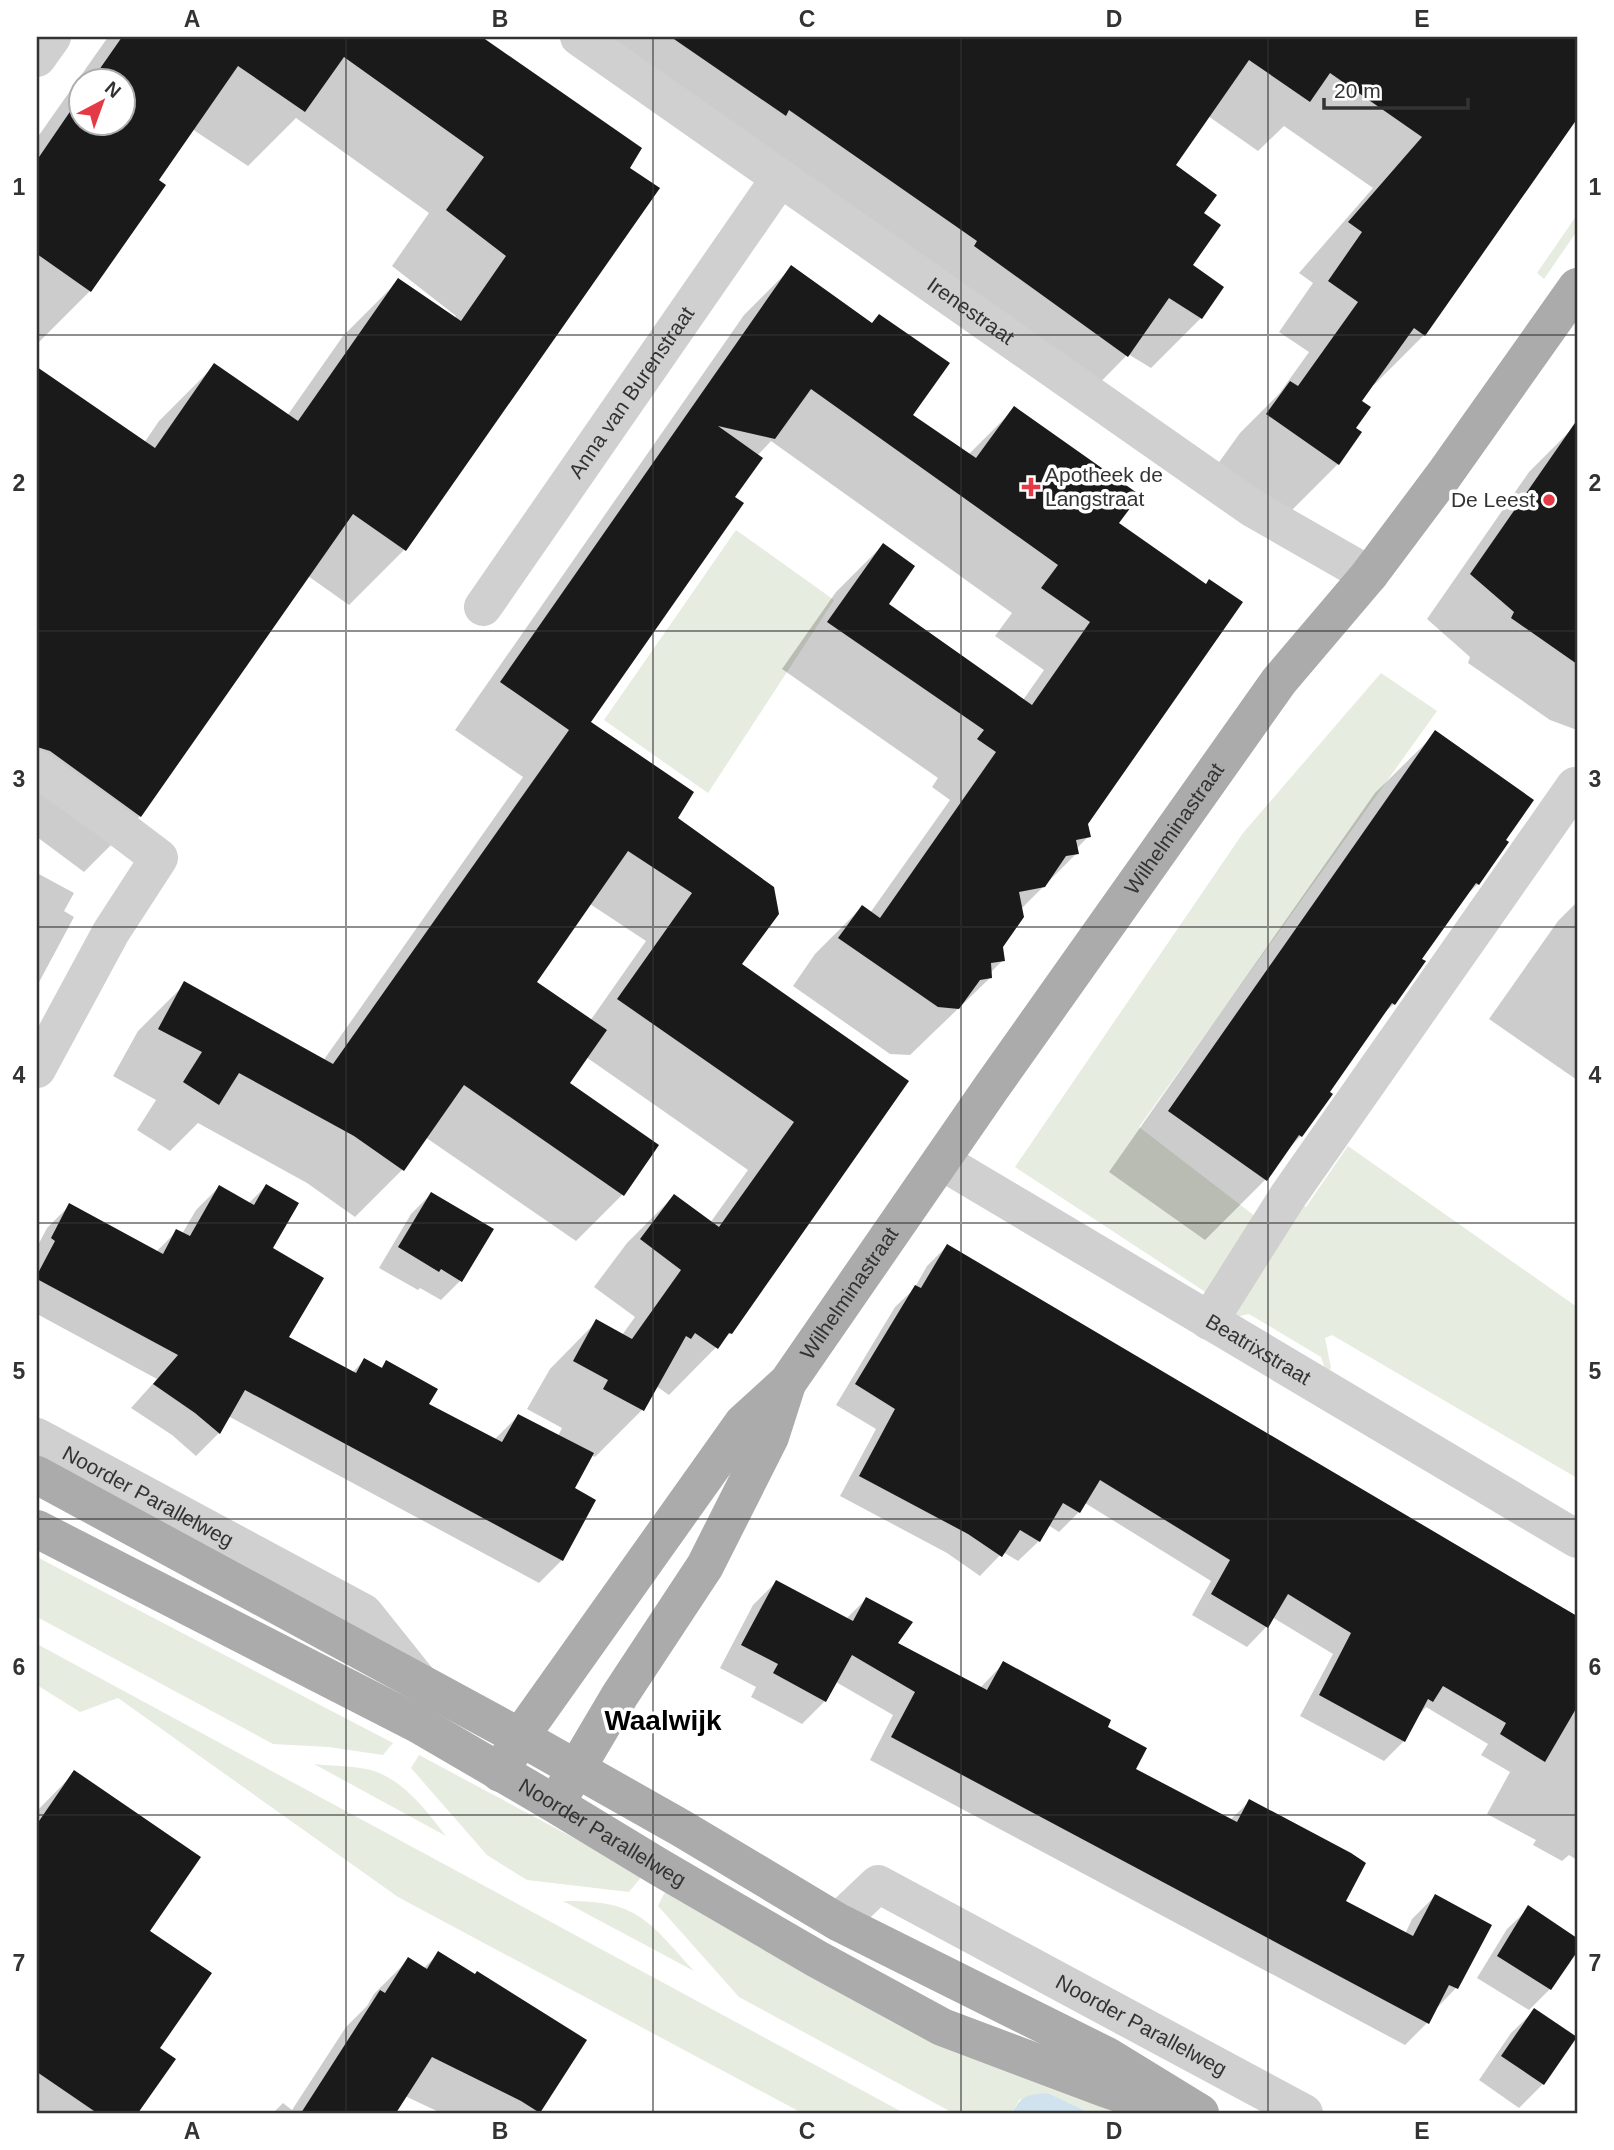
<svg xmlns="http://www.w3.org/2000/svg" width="1614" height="2150" font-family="Helvetica,sans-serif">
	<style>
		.green { fill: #e6ecdf }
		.water { fill: #cfe2ee }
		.shadow { fill: #0003; fill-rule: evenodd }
		.building { fill: #1a1a1a }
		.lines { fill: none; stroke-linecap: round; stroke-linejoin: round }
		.minor { stroke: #d0d0d0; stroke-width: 38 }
		.major { stroke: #ababab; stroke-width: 38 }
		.grid { fill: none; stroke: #333; stroke-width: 2; stroke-opacity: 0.55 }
		.poi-dot { fill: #e63946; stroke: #fff; stroke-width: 2.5 }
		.labels { text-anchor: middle; stroke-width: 7; stroke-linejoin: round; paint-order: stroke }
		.street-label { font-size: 21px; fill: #333; stroke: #fff }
		.poi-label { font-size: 21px; fill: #333; stroke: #fff; text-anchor: start }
		.district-label { font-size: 28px; font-weight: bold; fill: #000; stroke: #fff }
		.neatline { fill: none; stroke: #333; stroke-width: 2.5 }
		.grid-label { font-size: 23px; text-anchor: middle; font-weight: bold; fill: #333 }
	</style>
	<rect width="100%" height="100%" fill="#fff"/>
	<g class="green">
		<polygon points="1577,215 1577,231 1544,279 1537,273"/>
		<polygon points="736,530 834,600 708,793 604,720"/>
		<polygon points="1381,673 1437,711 1139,1127 1260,1220 1210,1295 1015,1167 1243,833"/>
		<polygon points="1348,1146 1577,1307 1577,1478 1332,1335 1325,1338 1331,1368 1329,1370 1325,1369 1321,1357 1249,1314 1232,1318 1291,1198 1306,1207"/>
		<polygon points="37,1557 393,1743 383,1755 329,1747 273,1744 37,1617"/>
		<polygon points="37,1644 904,2113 802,2113 398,1897 118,1698 80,1712 37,1685"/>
		<polygon points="419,1755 643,1875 629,1892 527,1880 487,1855 411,1768"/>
		<path d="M314,1764C330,1766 359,1766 374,1771C406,1782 426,1811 446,1836Z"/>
		<polygon points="667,1888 1131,2113 1090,2113 1048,2093 1019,2100 1012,2113 953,2113 739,1997 658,1906"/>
		<path d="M563,1901C637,1900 647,1919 694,1971Z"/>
	</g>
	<path class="water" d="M1048,2093L1090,2113H1012C1022,2094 1028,2095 1048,2093Z"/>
	<g class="shadow">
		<path d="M108,37H480L640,149L405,549L349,605L308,576L140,816L84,872L37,837V368L144,443L159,421L214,366L287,416L343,336L398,281L454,319L456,316L392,266L429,213L296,118L248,166L192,129L156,180L163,185L90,291L37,344V138ZM80,80H122V122H80Z"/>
		<polygon points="590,37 1385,37 1404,50 1417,37 1577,37 1577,116 1424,335 1374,385 1372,383 1359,402 1354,429 1338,464 1288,514 1217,465 1240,433 1279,394 1309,352 1279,332 1313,283 1299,273 1373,188 1284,126 1258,151 1208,116 1173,166 1201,214 1190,265 1222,287 1201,318 1151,368 1128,354 1077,406"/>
		<path d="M791,268L911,415L968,455L1014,409L1117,523L1087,824L1089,836L1076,849L1077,853L1021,909L1001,947L1003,960L990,973L991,977L910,1055L890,1054L793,986L815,954L862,907L870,913L950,800L932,787L938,778L782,669L836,592L883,545L886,605L1023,700L1044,670L995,636L1012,613L771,441L757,456L589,723L675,818L740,964L907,1081L730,1333L669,1395L656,1386L642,1410L595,1457L591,1455L573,1489L562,1560L539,1583L228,1416L219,1433L196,1456L172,1435L131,1408L157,1379L37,1314V1247L47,1228L70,1205L156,1252L177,1231L182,1234L196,1210L219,1187L248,1204L266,1186L271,1249L287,1337L352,1373L364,1360L380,1369L386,1362L427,1405L494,1440L518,1416L558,1436L562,1428L527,1409L550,1369L597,1321L622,1335L635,1317L594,1287L627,1243L674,1196L710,1223L748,1170L586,1057L567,1083L623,1194L576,1241L425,1137L402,1170L355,1217L307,1183L198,1123L170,1151L137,1130L156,1100L113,1076L138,1031L185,984L323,1061L523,777L455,730L744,315ZM590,904L646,941L590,1021L534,982Z"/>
		<polygon points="1574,427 1577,429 1577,730 1550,720 1468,663 1470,657 1427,619 1529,472"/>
		<polygon points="1436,733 1504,840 1478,884 1461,900 1420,959 1394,1004 1378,1019 1327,1092 1301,1136 1283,1154 1265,1180 1205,1240 1109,1172 1375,793"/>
		<polygon points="37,873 74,893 64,911 74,917 37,986"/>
		<polygon points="1577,902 1577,1080 1489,1019 1558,921"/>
		<polygon points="431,1194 460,1281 441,1300 420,1288 418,1290 379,1268 411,1214"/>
		<polygon points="947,1246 1577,1618 1577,1860 1569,1855 1562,1861 1533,1845 1536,1840 1487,1814 1510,1772 1481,1755 1488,1744 1426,1707 1417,1717 1404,1741 1384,1761 1300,1716 1333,1654 1272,1617 1267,1626 1247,1647 1192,1615 1211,1581 1085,1503 1079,1512 1059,1532 1048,1525 1039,1541 1018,1561 1003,1552 980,1576 947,1553 840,1496 876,1429 836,1405 895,1307 914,1289 927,1266"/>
		<polygon points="776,1582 845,1620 866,1599 896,1644 980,1688 1004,1663 1105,1727 1134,1770 1230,1820 1250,1801 1344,1901 1405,1934 1412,1919 1435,1896 1456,1988 1434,2011 1427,2023 1405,2045 870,1760 893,1715 836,1682 825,1701 802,1724 751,1697 756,1687 720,1668 753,1605"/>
		<polygon points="74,1773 158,2049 173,2059 136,2113 37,2113 37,1811"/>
		<polygon points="1529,1908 1577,1940 1577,1949 1550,1989 1529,2010 1477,1978 1507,1929"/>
		<polygon points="439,1953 539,2112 537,2113 441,2113 405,2096 394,2113 273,2113 283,2103 292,2110 346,2027 367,2006 374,1994 409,1959 423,1969"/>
		<polygon points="1535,2010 1543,2084 1519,2108 1479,2080 1511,2033"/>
	</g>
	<g class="building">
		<polygon points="122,37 482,37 642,148 630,168 660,188 406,551 353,514 141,817 50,751 37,747 37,367 155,448 214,363 298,421 398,278 461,321 506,256 446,210 484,157 344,57 305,112 238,66 159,180 166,185 91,292 37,254 37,160 80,97 80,122 122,122 122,80 92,80"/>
		<polygon points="671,37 1577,37 1577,119 1425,336 1414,328 1362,401 1371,407 1356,428 1362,432 1339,465 1266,414 1290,381 1298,386 1358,302 1328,281 1362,232 1348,222 1422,137 1330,73 1310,102 1249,60 1176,165 1217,195 1204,213 1221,225 1193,265 1224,287 1202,319 1169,298 1128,357 974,246 977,241 789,110 786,116"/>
		<polygon points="791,265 872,323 879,314 950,363 913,415 976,458 1014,406 1140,495 1119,523 1206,584 1209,579 1243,602 1088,824 1091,837 1076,840 1079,854 1066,856 1045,887 1019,892 1024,917 1003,947 1005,961 991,963 992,978 980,980 959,1009 938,1007 838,938 862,905 880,918 996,752 977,739 984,730 827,622 883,543 915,566 889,604 1032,705 1090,622 1041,588 1058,565 811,389 775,439 718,426 763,458 735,497 744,503 591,722 694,792 678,818 774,887 779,914 742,964 909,1081 732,1334 729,1333 718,1349 695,1333 691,1339 686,1336 644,1411 603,1389 608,1380 573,1361 596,1319 632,1339 681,1270 640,1239 674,1194 719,1227 794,1122 617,999 692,893 628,851 537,982 607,1030 570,1083 659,1145 624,1196 464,1085 404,1171 354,1136 239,1073 219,1105 183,1082 202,1052 158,1029 184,981 333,1064 569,730 500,682"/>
		<polygon points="1577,420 1577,664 1511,618 1514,612 1470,574"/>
		<polygon points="1435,730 1534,800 1506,840 1509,842 1479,885 1476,883 1422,959 1426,961 1395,1005 1392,1003 1330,1092 1333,1094 1302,1137 1299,1135 1267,1181 1168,1111"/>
		<polygon points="266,1184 299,1203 273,1248 324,1278 289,1337 356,1373 364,1358 382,1368 386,1360 438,1389 429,1404 502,1442 518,1414 594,1453 575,1488 596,1500 563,1561 245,1390 220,1434 195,1413 153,1384 178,1355 37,1279 37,1275 55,1241 51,1238 69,1203 163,1254 176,1229 190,1236 219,1185 254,1205"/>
		<polygon points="431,1192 494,1229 462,1282 441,1269 439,1272 398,1247"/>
		<polygon points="947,1244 1577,1616 1577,1707 1545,1762 1500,1734 1506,1723 1443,1686 1433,1702 1428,1699 1405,1742 1319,1695 1351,1633 1288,1594 1268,1628 1211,1594 1230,1560 1100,1480 1080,1513 1063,1503 1040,1542 1020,1530 1002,1557 968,1534 859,1476 895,1409 855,1384 915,1285 921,1288"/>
		<polygon points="776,1580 853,1621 866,1597 913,1622 898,1643 987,1690 1003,1661 1111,1720 1108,1727 1147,1748 1136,1769 1237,1822 1249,1799 1351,1853 1366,1863 1346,1901 1413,1936 1435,1894 1492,1925 1458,1989 1449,1985 1429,2024 891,1737 915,1692 852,1655 826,1702 773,1673 778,1664 741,1645"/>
		<polygon points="74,1770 201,1857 150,1931 212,1973 160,2048 176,2059 138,2113 97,2113 37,2072 37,1824"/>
		<polygon points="1528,1905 1577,1938 1577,1952 1551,1990 1497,1956"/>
		<polygon points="438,1951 475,1974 477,1971 587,2040 540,2113 521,2101 432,2057 396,2113 301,2113 380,1990 385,1993 408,1957 427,1969"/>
		<polygon points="1534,2008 1577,2037 1544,2085 1501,2056"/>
	</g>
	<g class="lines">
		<g class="minor">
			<path id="s1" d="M579,37L1252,508L1369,575"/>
			<polyline points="37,58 52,37"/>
			<path id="s2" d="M483,607L780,178"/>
			<polyline points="37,769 101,814 159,858 111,932 37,1069"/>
			<path id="s3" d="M941,1161L1577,1539"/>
			<polyline points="1209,1321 1288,1196 1575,786"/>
			<path id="s4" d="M37,1437L364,1613L420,1683"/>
			<path id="s5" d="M838,1922L878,1884L1304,2113"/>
		</g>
		<g class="major">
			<polyline points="37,1475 520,1737 681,1828 838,1922 1107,2056 1200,2113"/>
			<path id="s6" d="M37,1529L418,1724L555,1804L659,1867L817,1959L942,2027L1104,2088L1163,2108"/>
			<path id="s7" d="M500,1773L520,1737L743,1423L788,1382L991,1088L1279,681L1369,575L1444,475L1577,287"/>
			<polyline points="562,1793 620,1695 705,1566 770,1437 787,1384"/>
		</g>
	</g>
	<path class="grid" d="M346,37V2113M653,37V2113M961,37V2113M1268,37V2113M37,335H1577M37,631H1577M37,927H1577M37,1223H1577M37,1519H1577M37,1815H1577"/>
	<g class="poi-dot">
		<path d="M1027.5 476.5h7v7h7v7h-7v7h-7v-7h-7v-7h7z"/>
		<circle cx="1549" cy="500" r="7"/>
	</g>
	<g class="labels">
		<g class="street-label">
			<text dy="7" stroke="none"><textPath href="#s1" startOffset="478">Irenestraat</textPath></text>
			<text dy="7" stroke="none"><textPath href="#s2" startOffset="261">Anna van Burenstraat</textPath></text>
			<text dy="7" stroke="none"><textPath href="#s7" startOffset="1162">Wilhelminastraat</textPath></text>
			<text dy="7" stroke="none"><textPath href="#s7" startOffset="595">Wilhelminastraat</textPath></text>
			<text dy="7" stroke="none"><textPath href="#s3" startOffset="369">Beatrixstraat</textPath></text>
			<text dy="7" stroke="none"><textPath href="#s4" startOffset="126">Noorder Parallelweg</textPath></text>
			<text dy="7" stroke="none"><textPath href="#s6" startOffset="642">Noorder Parallelweg</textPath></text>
			<text dy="7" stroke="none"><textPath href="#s5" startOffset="354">Noorder Parallelweg</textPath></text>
		</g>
		<g class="poi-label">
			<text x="1045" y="482">Apotheek de<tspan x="1045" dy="24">Langstraat</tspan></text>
			<text x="1535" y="507" text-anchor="end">De Leest</text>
		</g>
		<g class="district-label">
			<text x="663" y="1730">Waalwijk</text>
		</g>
	</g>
	<rect width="1614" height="2150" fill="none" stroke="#ffffff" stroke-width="77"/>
	<g transform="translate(102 102) rotate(41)"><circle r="33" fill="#ffffff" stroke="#adadad" stroke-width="2"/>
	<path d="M0-5L12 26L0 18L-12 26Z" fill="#e63946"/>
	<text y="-10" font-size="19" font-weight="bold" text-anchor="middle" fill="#333333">N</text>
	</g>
	<path d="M1324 98v10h144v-10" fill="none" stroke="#333333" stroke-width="3.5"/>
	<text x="1334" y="98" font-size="21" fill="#333333" stroke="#ffffff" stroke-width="5" paint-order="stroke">20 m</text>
	<rect x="38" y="38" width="1538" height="2074" class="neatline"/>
	<g class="grid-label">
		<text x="192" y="27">A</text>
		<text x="500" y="27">B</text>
		<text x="807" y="27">C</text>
		<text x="1114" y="27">D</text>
		<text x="1422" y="27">E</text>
		<text x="19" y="195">1</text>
		<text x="1595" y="195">1</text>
		<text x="19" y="491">2</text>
		<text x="1595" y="491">2</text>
		<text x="19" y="787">3</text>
		<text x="1595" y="787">3</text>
		<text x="19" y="1083">4</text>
		<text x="1595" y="1083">4</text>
		<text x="19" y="1379">5</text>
		<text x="1595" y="1379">5</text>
		<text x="19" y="1675">6</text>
		<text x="1595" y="1675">6</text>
		<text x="19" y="1971">7</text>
		<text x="1595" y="1971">7</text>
		<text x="192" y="2139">A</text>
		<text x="500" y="2139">B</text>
		<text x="807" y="2139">C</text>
		<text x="1114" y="2139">D</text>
		<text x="1422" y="2139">E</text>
	</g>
</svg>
